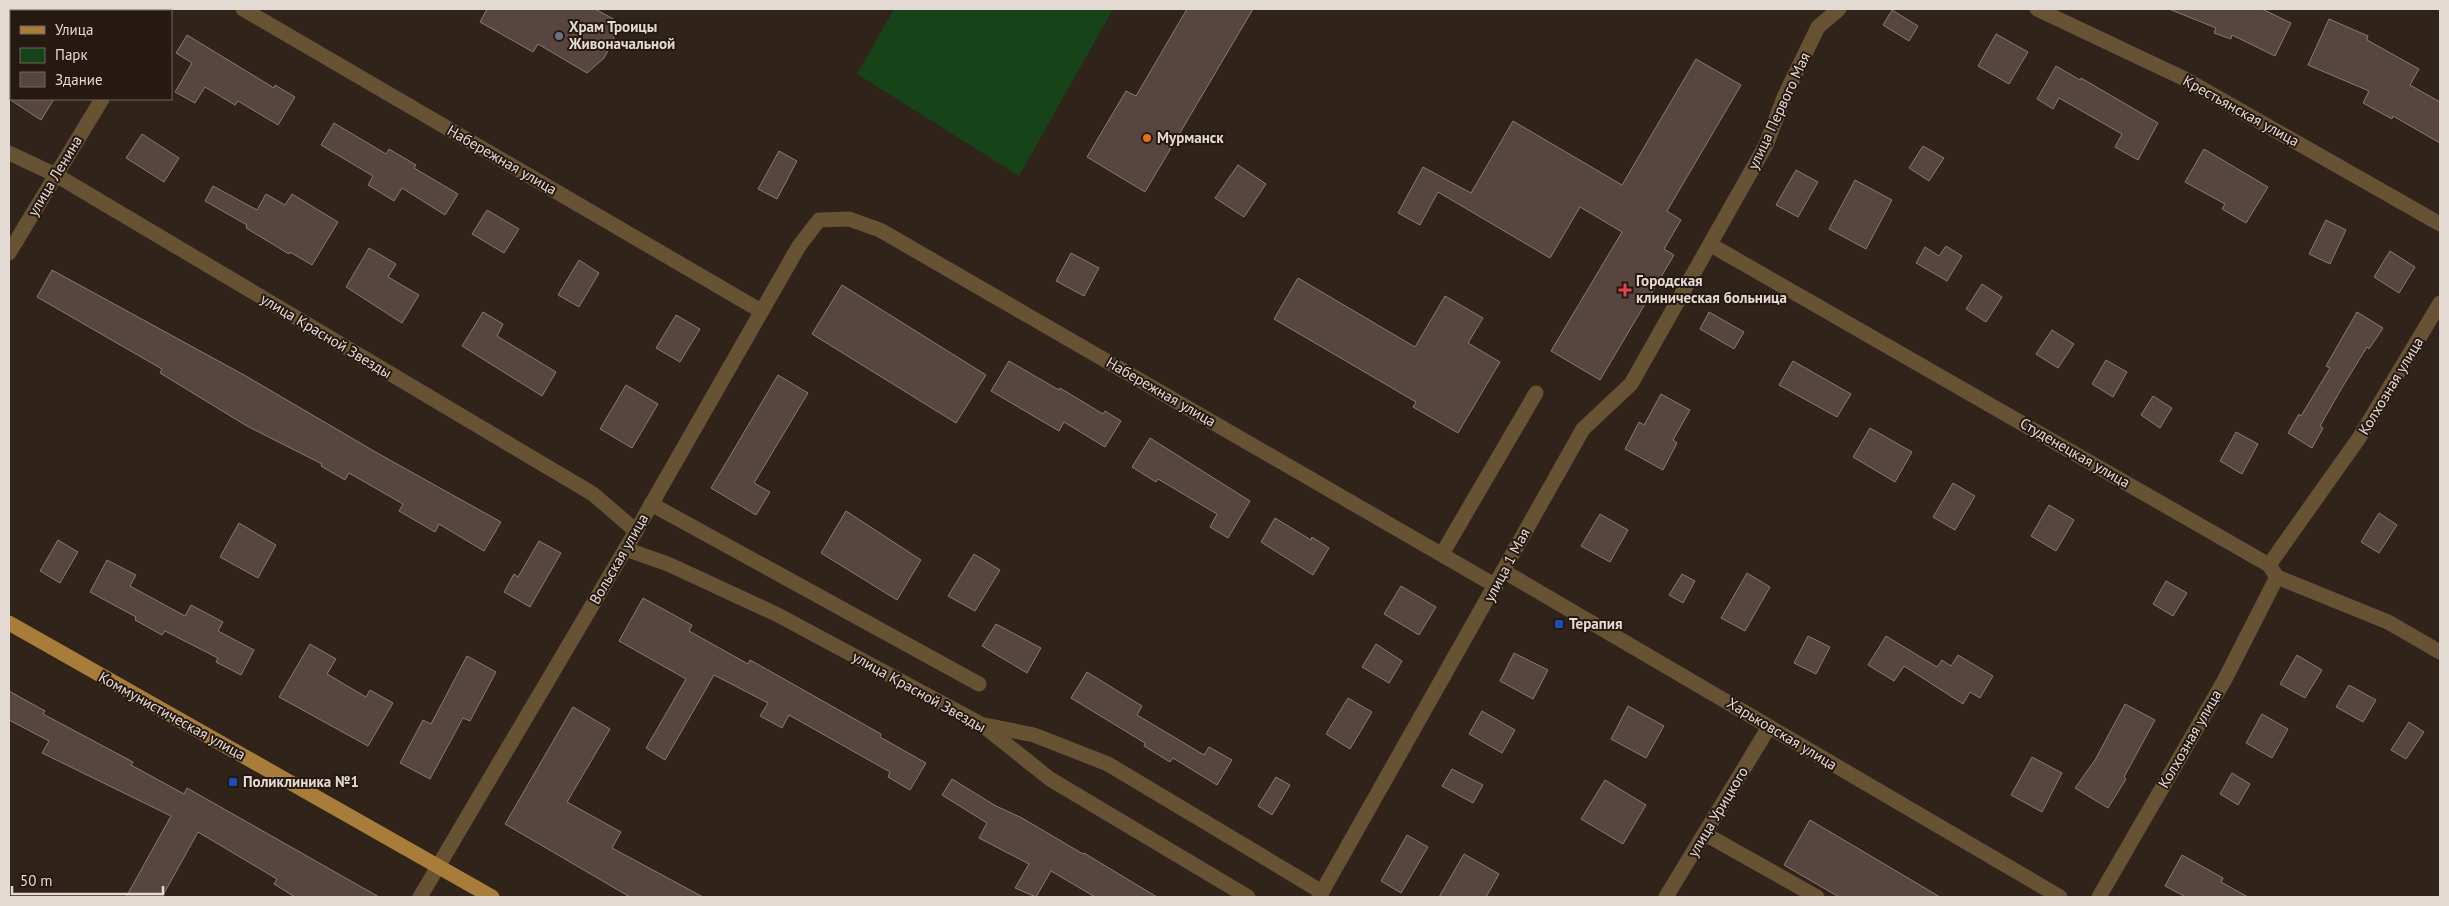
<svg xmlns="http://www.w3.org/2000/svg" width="2449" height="906" font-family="'PT Sans',sans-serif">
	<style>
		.green { fill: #164317 }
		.building { fill: #574640; stroke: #8c7873 }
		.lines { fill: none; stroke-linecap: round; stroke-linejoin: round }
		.minor { stroke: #675234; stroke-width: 15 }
		.major { stroke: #a87d39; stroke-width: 15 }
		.worship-dot { fill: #6b7280; stroke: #261911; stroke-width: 2 }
		.food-dot { fill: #e8710a; stroke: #261911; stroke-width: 2 }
		.health-dot { fill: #e0444e; stroke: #261911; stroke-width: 2 }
		.transit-dot { fill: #1a4fb4; stroke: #261911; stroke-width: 2 }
		.labels { text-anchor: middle; stroke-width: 4; stroke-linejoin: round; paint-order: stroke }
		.poi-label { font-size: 15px; font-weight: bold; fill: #e3dad4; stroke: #261911; text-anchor: start }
		.street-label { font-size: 15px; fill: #e3dad4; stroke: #261911 }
	</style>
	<rect width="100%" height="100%" fill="#30231a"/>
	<polygon class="green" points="894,9 1113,9 1019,176 857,74"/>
	<g class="building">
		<polygon points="487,9 595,9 617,21 613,41 604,58 587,73 538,44 533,52 480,22"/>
		<polygon points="1187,9 1253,9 1145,192 1087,157 1126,91 1136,96"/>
		<polygon points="2169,9 2262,9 2291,23 2275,56 2232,35 2231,39 2214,33 2216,28"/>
		<polygon points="1892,10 1918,26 1909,41 1883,25"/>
		<polygon points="2329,19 2368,36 2367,40 2419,69 2410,85 2440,102 2440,143 2393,116 2392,119 2363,103 2369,91 2308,65"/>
		<polygon points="1996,34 2028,52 2009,84 1978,66"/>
		<polygon points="187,35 274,88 275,85 295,97 278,125 238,101 235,105 205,87 195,103 175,92 192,63 176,53"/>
		<polygon points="1696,59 1741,85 1667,211 1681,220 1664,249 1674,255 1600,380 1551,351 1622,232 1580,207 1550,258 1438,192 1420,225 1398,213 1423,167 1471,193 1513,121 1622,185"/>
		<polygon points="2056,66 2080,80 2081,78 2158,123 2138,160 2115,147 2122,134 2059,98 2053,109 2037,99"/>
		<polygon points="9,99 54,99 41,120"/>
		<polygon points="334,123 386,154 389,149 416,165 414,168 458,194 445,215 402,188 394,201 368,185 373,176 321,145"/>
		<polygon points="142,134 179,158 164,182 126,158"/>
		<polygon points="1923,146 1944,158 1929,181 1909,168"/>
		<polygon points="2204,149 2268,187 2246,223 2222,209 2225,204 2185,182"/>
		<polygon points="779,151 797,161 777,199 758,189"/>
		<polygon points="1238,165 1266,184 1244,217 1215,198"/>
		<polygon points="1796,170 1818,182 1798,217 1776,205"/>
		<polygon points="1855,180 1892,200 1866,249 1829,229"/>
		<polygon points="213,186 257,210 266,194 285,205 292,194 338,222 312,265 290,252 289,254 246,228 247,225 205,201"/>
		<polygon points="487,210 519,229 504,253 472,234"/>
		<polygon points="2326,220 2346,230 2330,264 2309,254"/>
		<polygon points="1946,246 1962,256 1947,281 1916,263 1925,247 1939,256"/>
		<polygon points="369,248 396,264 388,277 419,295 402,323 346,287"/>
		<polygon points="2390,251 2415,267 2399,293 2374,277"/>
		<polygon points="1071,253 1099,268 1084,296 1056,281"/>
		<polygon points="579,260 599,273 579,307 558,295"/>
		<polygon points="52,270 244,375 379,454 501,522 484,551 439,524 435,532 399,511 403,504 349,473 345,480 321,466 322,464 247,426 160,373 162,369 37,297"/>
		<polygon points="1298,278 1415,347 1445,296 1483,318 1468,343 1500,362 1458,433 1413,407 1416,402 1274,319"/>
		<polygon points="1982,284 2002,297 1986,322 1966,309"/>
		<polygon points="842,285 986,375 956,423 812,334"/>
		<polygon points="483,312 503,324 497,336 556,372 542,396 462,346"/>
		<polygon points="1709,312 1744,332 1734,349 1700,329"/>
		<polygon points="2357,312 2383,328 2369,349 2367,347 2343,386 2320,426 2323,428 2312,448 2288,433 2299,414 2301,416 2330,368 2326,366"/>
		<polygon points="676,315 700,329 680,362 656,348"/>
		<polygon points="2052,330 2074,344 2058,368 2036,354"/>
		<polygon points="2106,360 2127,372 2113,397 2092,384"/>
		<polygon points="1009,361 1059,390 1060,388 1103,414 1105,411 1121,421 1105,447 1064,422 1059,431 991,391"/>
		<polygon points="1793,361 1851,394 1837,417 1779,385"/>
		<polygon points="778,375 808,393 754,483 770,492 756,515 711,488"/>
		<polygon points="626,385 658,404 632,448 600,429"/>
		<polygon points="1661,394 1690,410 1673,440 1677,443 1663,470 1625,449 1639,422 1644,425"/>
		<polygon points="2153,396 2172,408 2160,428 2141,415"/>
		<polygon points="1870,428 1912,452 1895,482 1853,457"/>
		<polygon points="2236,432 2258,444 2242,474 2220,461"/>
		<polygon points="1150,438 1250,501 1228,538 1210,527 1217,514 1158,479 1156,482 1132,467"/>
		<polygon points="1953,483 1975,496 1955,530 1933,517"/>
		<polygon points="2049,505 2074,520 2056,551 2031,536"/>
		<polygon points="846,511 921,560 897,600 821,553"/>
		<polygon points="2379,513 2397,525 2379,553 2361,542"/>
		<polygon points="1600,514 1628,530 1610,562 1581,546"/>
		<polygon points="1275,518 1311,540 1312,537 1329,548 1313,575 1261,542"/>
		<polygon points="239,523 276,545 258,578 220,557"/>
		<polygon points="58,540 78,552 60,583 40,571"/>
		<polygon points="539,541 561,553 530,607 504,592 514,574 518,577"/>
		<polygon points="974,554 1000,570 975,611 948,596"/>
		<polygon points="107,560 136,575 130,586 185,616 191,605 223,622 218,631 254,650 241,675 216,662 218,658 165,631 162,635 135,620 136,617 90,592"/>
		<polygon points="1747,573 1770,587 1745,631 1721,618"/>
		<polygon points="1682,574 1695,581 1683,603 1669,595"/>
		<polygon points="2166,581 2187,593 2173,616 2153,604"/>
		<polygon points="1401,586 1436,607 1419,635 1384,614"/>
		<polygon points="643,598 692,625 689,631 748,664 750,660 768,670 881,734 880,737 926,763 910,790 888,777 890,772 789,715 782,728 760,716 768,703 714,675 665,760 646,748 686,679 619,641"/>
		<polygon points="996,624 1041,648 1027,673 982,646"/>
		<polygon points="1808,636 1830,647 1816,674 1794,663"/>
		<polygon points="1886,636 1937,667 1942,660 1951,666 1958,655 1993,676 1980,698 1970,692 1963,704 1904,666 1894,681 1868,665"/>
		<polygon points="310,644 336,659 327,674 366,697 370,690 393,703 368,746 279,697"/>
		<polygon points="1376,644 1402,661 1389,683 1362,667"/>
		<polygon points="1514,653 1548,670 1533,699 1500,681"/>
		<polygon points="2297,655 2322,670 2305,698 2280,684"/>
		<polygon points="467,656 496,672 470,721 463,718 430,779 400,763 423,720 431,724"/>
		<polygon points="1087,672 1142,706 1137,715 1204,755 1209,747 1232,760 1217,785 1173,758 1170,762 1144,746 1145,743 1071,698"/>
		<polygon points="2349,685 2376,700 2363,722 2336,707"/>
		<polygon points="9,691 45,711 43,714 133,762 131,765 184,794 187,788 379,897 295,897 274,884 277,879 198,832 162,897 126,897 171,816 42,753 49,741 9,720"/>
		<polygon points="1348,698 1372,712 1350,749 1326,734"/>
		<polygon points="2125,704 2155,720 2124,777 2126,779 2108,808 2075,788 2095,760"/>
		<polygon points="1628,706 1664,726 1646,758 1611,739"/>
		<polygon points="573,707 610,729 567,802 621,832 612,848 703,897 630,897 505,824"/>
		<polygon points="1482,711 1515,730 1502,753 1469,734"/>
		<polygon points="2262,714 2288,729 2272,758 2246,743"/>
		<polygon points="2409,722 2424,732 2406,759 2391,750"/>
		<polygon points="2032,757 2062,773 2042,812 2011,795"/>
		<polygon points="1452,769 1483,785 1473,803 1442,786"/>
		<polygon points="2232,773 2250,784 2238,805 2220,794"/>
		<polygon points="1276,777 1290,785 1272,815 1258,806"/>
		<polygon points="952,779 996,806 1022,818 1083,854 1084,853 1157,897 1095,897 1051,871 1036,897 1015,888 1029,864 979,838 987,823 942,795"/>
		<polygon points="1605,780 1646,805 1623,844 1581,819"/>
		<polygon points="1810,820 1940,897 1839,897 1784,865"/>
		<polygon points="1407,835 1428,847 1401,893 1381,881"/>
		<polygon points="1464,854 1499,874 1486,897 1439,897"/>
		<polygon points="2182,855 2223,878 2221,882 2248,897 2186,897 2165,886"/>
	</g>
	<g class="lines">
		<g class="minor">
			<polyline points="243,9 761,311"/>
			<polyline points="2037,9 2185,79 2440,224"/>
			<polyline points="154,11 156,9"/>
			<polyline points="9,153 56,175 593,494 636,531"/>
			<polyline points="1711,245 2269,565 2277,577 2388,622 2440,652"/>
			<polyline points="9,253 102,99"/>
			<polyline points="651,504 979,684"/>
			<polyline points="625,549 668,564 778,615 981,724 1050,779 1248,897"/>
			<polyline points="1442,554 1536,393"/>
			<polyline points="2269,565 2359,438 2440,303"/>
			<polyline points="1505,572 2060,897"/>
			<polyline points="985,725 1034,735 1108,764 1322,892"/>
			<polyline points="1705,834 1817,897"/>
			<polyline points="420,897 636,531 799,246 819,220 849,219 880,230 1496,586"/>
			<polyline points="1319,897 1583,429 1631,384 1766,145 1785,95 1818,27 1839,9"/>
			<polyline points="1666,897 1769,727"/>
			<polyline points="2099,897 2224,681 2277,577"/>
		</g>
		<polyline class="major" points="9,623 492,897"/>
	</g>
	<circle class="worship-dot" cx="559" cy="36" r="5"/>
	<circle class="food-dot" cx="1147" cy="138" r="5"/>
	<path class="health-dot" d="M1622.5 282.5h5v5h5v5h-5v5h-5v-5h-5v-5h5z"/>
	<g class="transit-dot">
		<rect x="1554" y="619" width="10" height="10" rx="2.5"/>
		<rect x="228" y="777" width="10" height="10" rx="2.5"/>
	</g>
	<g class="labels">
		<g class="poi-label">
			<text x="569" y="32">Храм Троицы<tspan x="569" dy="17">Живоначальной</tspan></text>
			<text x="1157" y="143">Мурманск</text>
			<text x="1636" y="286">Городская<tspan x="1636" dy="17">клиническая больница</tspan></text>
			<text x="1569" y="629">Терапия</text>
			<text x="243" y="787">Поликлиника №1</text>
		</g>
		<g class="street-label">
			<text transform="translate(1779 111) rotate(-65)" y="5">улица Первого Мая</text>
			<text transform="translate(2241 111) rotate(29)" y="5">Крестьянская улица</text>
			<text transform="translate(502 160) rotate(30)" y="5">Набережная улица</text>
			<text transform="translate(55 176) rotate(-59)" y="5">улица Ленина</text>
			<text transform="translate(326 336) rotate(31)" y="5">улица Красной Звезды</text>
			<text transform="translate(2391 386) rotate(-59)" y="5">Колхозная улица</text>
			<text transform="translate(1161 392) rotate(30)" y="5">Набережная улица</text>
			<text transform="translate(2075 453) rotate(30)" y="5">Студенецкая улица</text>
			<text transform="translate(619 559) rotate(-60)" y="5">Вольская улица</text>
			<text transform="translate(1507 565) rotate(-62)" y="5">улица 1 Мая</text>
			<text transform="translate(919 692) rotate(29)" y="5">улица Красной Звезды</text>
			<text transform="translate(172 716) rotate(29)" y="5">Коммунистическая улица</text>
			<text transform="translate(1782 734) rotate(31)" y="5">Харьковская улица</text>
			<text transform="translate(2190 739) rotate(-60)" y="5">Колхозная улица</text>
			<text transform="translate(1718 812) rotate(-59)" y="5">улица Урицкого</text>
		</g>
	</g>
	<rect width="2449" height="906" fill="none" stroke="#e3dad4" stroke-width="20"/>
	<rect x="10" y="10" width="162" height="90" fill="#261911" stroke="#72665f"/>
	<rect x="20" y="26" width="25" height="8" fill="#a87d39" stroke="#72665f"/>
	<text x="55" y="35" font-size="15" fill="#e3dad4">Улица</text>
	<rect x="20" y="48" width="25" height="15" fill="#164317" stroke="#72665f"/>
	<text x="55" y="60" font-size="15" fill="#e3dad4">Парк</text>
	<rect x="20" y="72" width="25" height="15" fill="#574640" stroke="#72665f"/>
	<text x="55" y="85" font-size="15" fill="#e3dad4">Здание</text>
	<path d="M12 886v8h151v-8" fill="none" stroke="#e3dad4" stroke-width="2.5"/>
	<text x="20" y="886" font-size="15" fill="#e3dad4" stroke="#261911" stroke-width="4" paint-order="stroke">50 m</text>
</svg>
